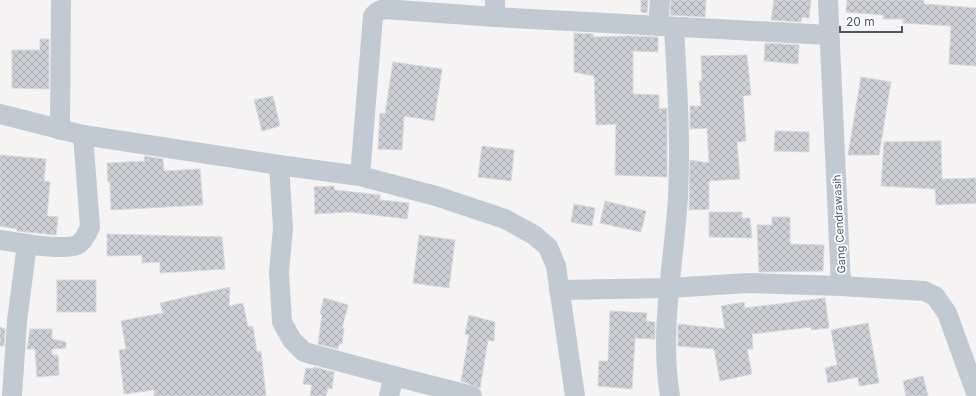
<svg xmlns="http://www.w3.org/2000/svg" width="976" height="396" font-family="Inter,sans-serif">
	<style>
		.building { fill: url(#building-cross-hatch); stroke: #d7d9de }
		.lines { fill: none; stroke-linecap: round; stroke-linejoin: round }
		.minor { stroke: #c1cad2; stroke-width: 20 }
		.labels { text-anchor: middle; stroke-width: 3.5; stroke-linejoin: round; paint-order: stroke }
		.street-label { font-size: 11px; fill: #4a5661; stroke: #fff }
	</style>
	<defs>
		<pattern id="building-cross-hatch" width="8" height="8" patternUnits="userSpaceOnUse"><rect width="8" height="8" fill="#cdcfd5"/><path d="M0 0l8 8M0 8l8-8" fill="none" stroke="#a8abb0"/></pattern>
	</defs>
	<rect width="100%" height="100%" fill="#f5f3f3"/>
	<g class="building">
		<polygon points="641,0 648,0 647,13 641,12"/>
		<polygon points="671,0 706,0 705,17 670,15"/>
		<polygon points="774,0 811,0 809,18 802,17 801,22 771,20"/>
		<polygon points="847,0 924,0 924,4 976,8 976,66 949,64 951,26 903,23 903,19 883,19 883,15 846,12"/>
		<polygon points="574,33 593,34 594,37 628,36 658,37 658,52 633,51 633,94 659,95 659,109 667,108 667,177 615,175 616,124 596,125 594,76 574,72"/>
		<polygon points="40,39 49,39 49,89 12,88 12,50 40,50"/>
		<polygon points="765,43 799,45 798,64 764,61"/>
		<polygon points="747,55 751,95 743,96 746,141 737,142 740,179 709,181 709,209 689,210 690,160 709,163 707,128 690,129 690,106 701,106 699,81 702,81 701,56"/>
		<polygon points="393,62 442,69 434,121 404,116 402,150 378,149 380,113 385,114"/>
		<polygon points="861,77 891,82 879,155 848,155"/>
		<polygon points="273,96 280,126 262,131 254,100"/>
		<polygon points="775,131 809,132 809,152 774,151"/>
		<polygon points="941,141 942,179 976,178 976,203 936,205 935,189 881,186 884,142"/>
		<polygon points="482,146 514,150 511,181 478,177"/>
		<polygon points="0,155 46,159 44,181 50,182 47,216 58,217 56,235 17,231 17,229 0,226"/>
		<polygon points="144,156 163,159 164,171 200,169 203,205 111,210 110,182 108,182 107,163 145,161"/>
		<polygon points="334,186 335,190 380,195 380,200 409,203 407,219 350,212 315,214 314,187"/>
		<polygon points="605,201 646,211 641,232 600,223"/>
		<polygon points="574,204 595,208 592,226 571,222"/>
		<polygon points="709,212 742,212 742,218 750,218 752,238 709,237"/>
		<polygon points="772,217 790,217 790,244 824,245 823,271 759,272 757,225 772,225"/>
		<polygon points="107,234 222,237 225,269 160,273 160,262 142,263 142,255 107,256"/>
		<polygon points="419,235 455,240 449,288 413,283"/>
		<rect x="57" y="280" width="39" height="32"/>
		<polygon points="230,287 229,306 243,303 248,327 253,326 257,352 261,351 266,396 154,396 154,390 124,394 119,350 126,349 121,321 163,313 160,303"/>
		<polygon points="324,298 348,305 342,328 344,328 342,344 339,344 338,349 318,344 322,315 320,314"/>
		<polygon points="825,298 829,328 811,330 811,327 752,334 753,349 747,349 752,374 720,381 714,349 678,346 678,324 725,329 721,306 744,302 745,308"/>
		<polygon points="610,311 647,313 646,321 655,322 655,339 635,338 632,389 598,386 599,361 608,361"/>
		<polygon points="469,315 495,322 494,341 488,340 480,388 461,381 469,335 465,334"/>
		<polygon points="868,323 879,383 859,386 858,377 828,383 825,368 837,365 831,330"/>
		<polygon points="0,327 5,329 4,346 0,346"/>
		<polygon points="30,329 52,329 52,339 66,342 66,348 52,349 52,355 58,355 59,375 37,377 35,349 27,349"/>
		<polygon points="314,367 334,372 332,389 328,388 326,396 310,396 312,385 303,384 306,368 313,369"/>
		<polygon points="923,376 928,396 906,396 903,381"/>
	</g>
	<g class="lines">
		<g class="minor">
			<polyline points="495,17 829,35"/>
			<polyline points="658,26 660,0"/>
			<polyline points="0,114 83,135 279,165 360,176 436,196 505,219 534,235 548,247 556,266 575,396"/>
			<polyline points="60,130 61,0"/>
			<polyline points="279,165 283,228 279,272 282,322 292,340 304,352 394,376 389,396"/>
			<polyline points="360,176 373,16 377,12 384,9 495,17 495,0"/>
			<polyline points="0,240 27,244"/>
			<polyline points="841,286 924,291 935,296 947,313 976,393"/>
			<polyline points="559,290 669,288 748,283 841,286 828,0"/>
			<polyline points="394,376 472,396"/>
			<path d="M12,396L17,321L27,244C38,246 67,249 77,245C83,242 87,234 90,227L83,135"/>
			<path d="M670,396C659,330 674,263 678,197C681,140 677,84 674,27"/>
		</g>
	</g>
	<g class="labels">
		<g class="street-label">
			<text transform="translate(839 224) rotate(-93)" y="4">Gang Cendrawasih</text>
		</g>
	</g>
	<path d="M840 26v6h62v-6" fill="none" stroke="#4a5661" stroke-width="2"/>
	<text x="846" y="26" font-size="12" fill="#4a5661" stroke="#ffffff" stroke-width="3" paint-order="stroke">20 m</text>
</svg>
